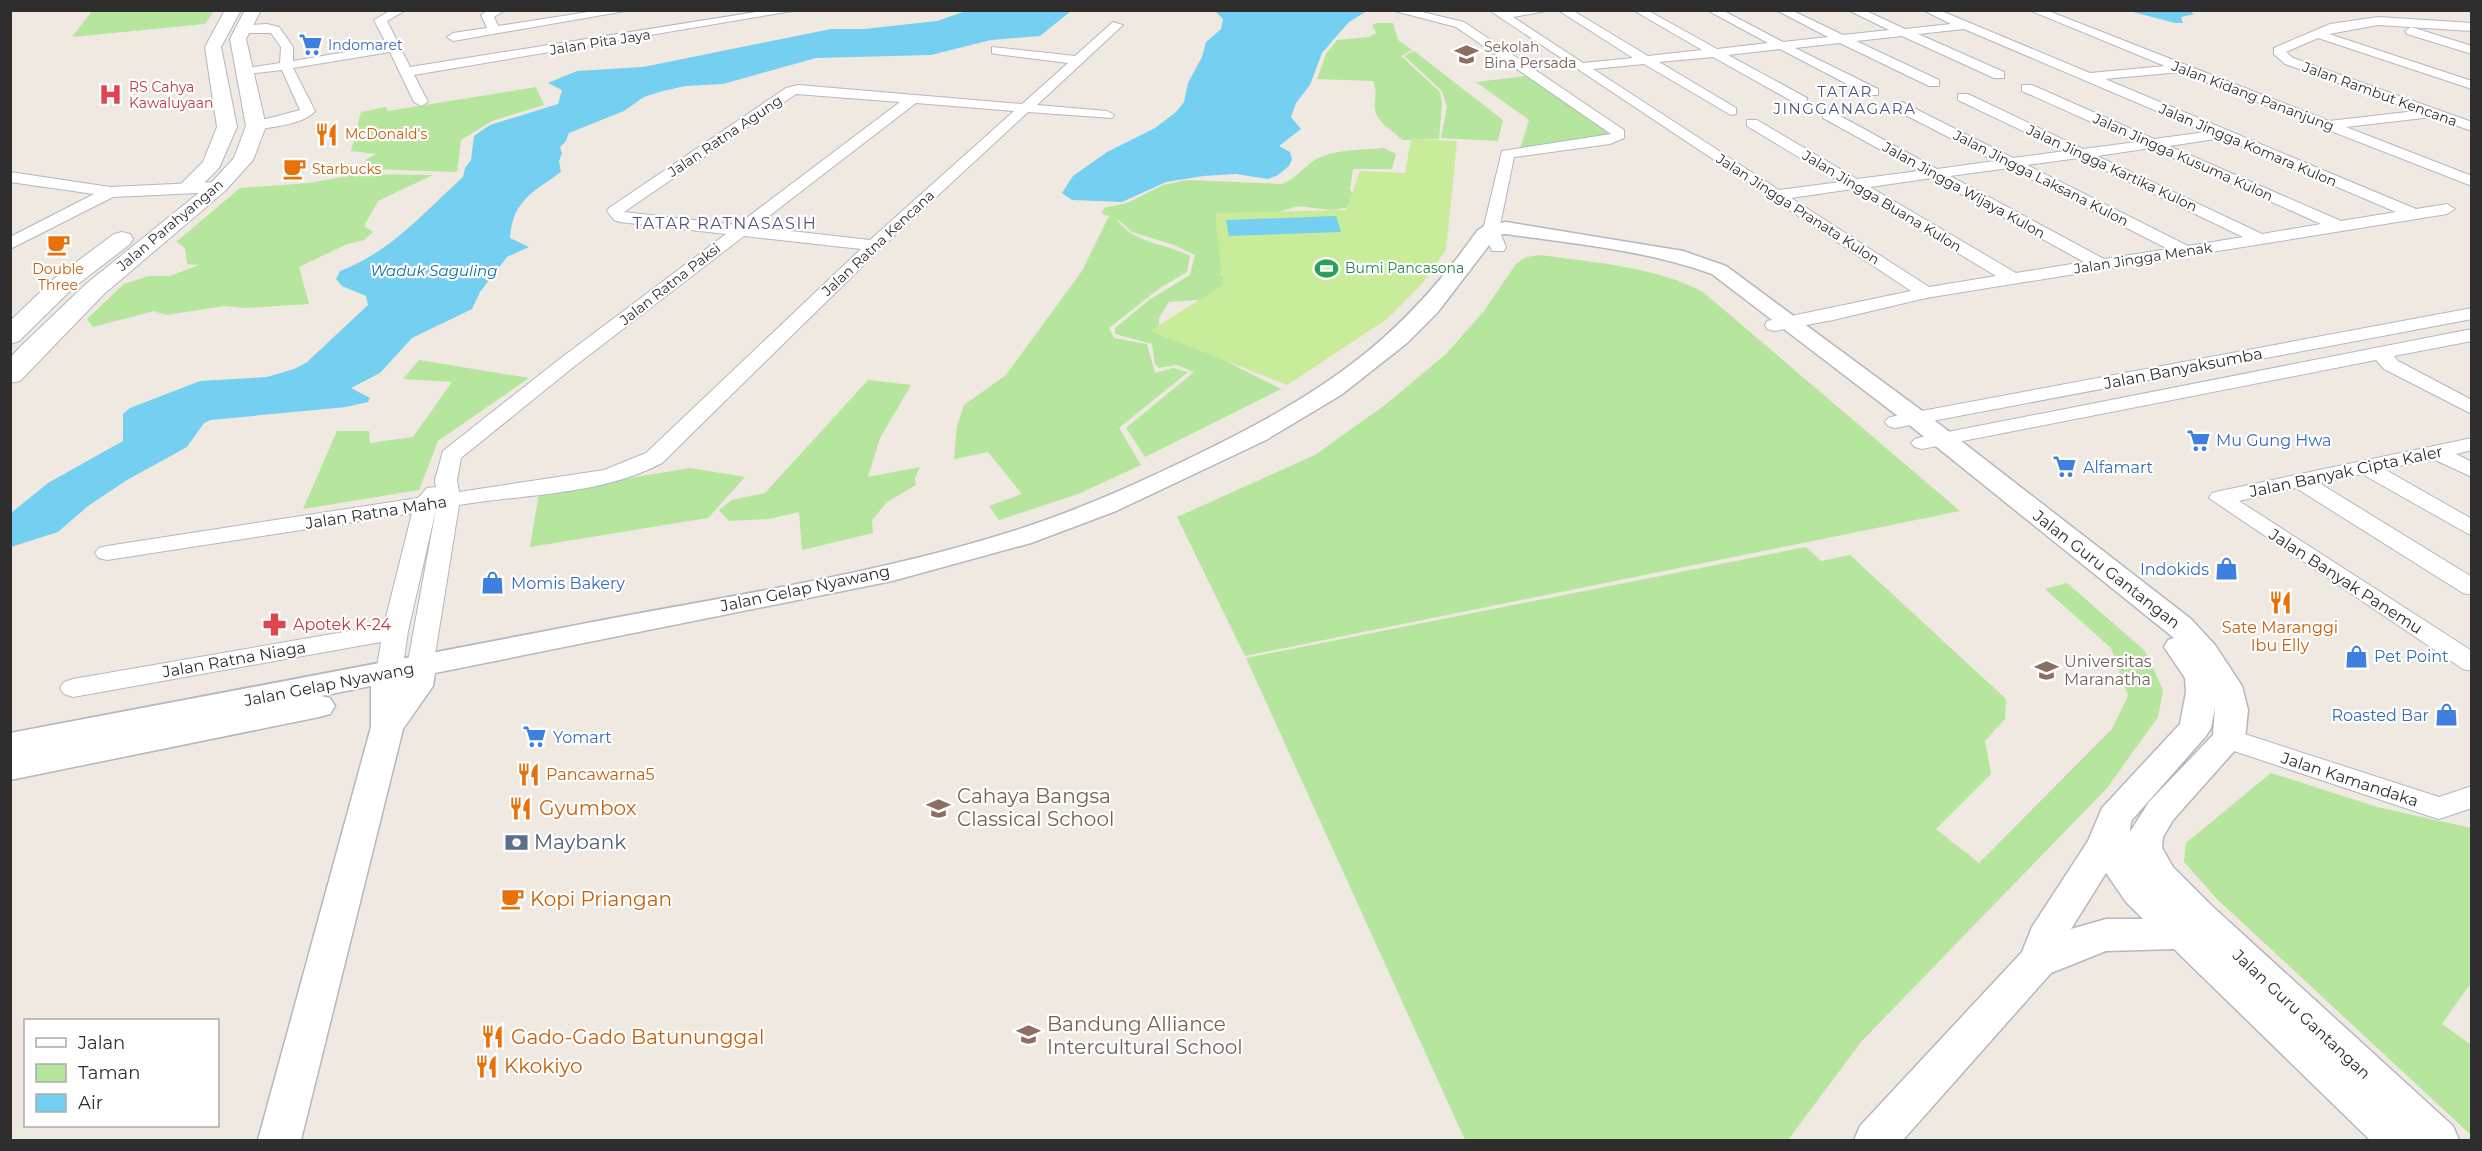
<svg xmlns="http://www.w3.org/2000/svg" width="2482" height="1151" font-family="Montserrat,sans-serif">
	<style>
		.green { fill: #b6e59e }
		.pitch { fill: #c9ec9a }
		.water { fill: #75cff0 }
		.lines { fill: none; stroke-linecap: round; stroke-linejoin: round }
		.minor-casing { stroke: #b4b7c1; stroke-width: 2 }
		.tertiary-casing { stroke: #b4b7c1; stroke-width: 3 }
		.secondary-casing { stroke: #b4b7c1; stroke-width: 2 }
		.minor { fill: #fff; fill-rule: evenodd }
		.tertiary { fill: #fff; fill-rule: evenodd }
		.secondary { fill: #fff; fill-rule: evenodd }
		.labels { text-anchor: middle; stroke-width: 4.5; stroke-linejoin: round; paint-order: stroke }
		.far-street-label { font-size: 14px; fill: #2e2e2e; stroke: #fff }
		.far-shop-label { font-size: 14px; fill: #366cbe; stroke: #fff; text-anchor: start }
		.far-education-label { font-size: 14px; fill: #785e54; stroke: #fff; text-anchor: start }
		.far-health-label { font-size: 14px; fill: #be3a42; stroke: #fff; text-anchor: start }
		.far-food-label { font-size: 14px; fill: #c56008; stroke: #fff; text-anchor: start }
		.far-leisure-label { font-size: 14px; fill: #27864d; stroke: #fff; text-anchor: start }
		.far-neighbourhood-label { font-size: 15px; letter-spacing: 1.5px; fill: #4d5680; stroke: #fff }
		.far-water-label { font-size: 15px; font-style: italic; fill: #0d6fa3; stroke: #fff }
		.far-quarter-label { font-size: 16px; letter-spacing: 1.5px; fill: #4d5680; stroke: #fff }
		.street-label { font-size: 16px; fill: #2e2e2e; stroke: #fff }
		.shop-label { font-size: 16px; fill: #366cbe; stroke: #fff; text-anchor: start }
		.health-label { font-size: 16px; fill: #be3a42; stroke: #fff; text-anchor: start }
		.food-label { font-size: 16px; fill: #c56008; stroke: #fff }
		.education-label { font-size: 16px; fill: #785e54; stroke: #fff; text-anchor: start }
		.near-education-label { font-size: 20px; fill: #785e54; stroke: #fff; text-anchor: start }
		.near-food-label { font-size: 20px; fill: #c56008; stroke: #fff; text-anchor: start }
		.near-service-label { font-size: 20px; fill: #4e5e75; stroke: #fff; text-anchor: start }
	</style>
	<rect width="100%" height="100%" fill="#efe9e1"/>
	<g class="green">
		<polygon points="92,11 92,10 214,11 205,24 72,37"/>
		<path d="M1377,23H1393L1398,40L1412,50L1401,56L1440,92L1442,104L1439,139L1403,140C1394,132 1376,122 1375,109C1374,96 1378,96 1373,81L1317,79L1326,54L1337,40L1369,37L1376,33L1372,25Z"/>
		<polygon points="1414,51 1503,120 1498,141 1441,138 1447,107 1442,91 1404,56"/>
		<polygon points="1527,76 1607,131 1609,135 1520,149 1529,120 1476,82"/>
		<polygon points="536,87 544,105 492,121 461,140 457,172 370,169 365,160 376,154 351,151 361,112 386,107 388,111"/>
		<path d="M1384,148L1396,154L1392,169H1353L1350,190L1361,206L1330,210L1298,206L1276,213L1220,275L1237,280L1212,299L1169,302L1159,318V327L1281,389L1145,457L1126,428L1194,372L1177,365L1159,368L1155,364L1152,344L1115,334V328L1149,300L1190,275L1195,255L1174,245L1132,232L1116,218C1132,244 1164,242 1190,256L1187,272L1160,288L1109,328L1114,338L1147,344L1155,373L1173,368L1188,372L1119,428L1141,465L1078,494L999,520L989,506L1022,494L988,452L954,459L957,426L964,405L1006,375L1082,271L1109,216L1102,214L1104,208L1127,203L1163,185L1187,180L1282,184C1296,179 1302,168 1315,160C1333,149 1363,150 1384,148Z"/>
		<polygon points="359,174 433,175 378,201 364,226 373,232 364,240 347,244 299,267 309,304 246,308 224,306 166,315 154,311 93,327 87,319 124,284 149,276 170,276 199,265 187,264 185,248 176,242 240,188 309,183"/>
		<path d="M1541,255C1595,263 1654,266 1703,292L1960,511L1245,656L1177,517L1315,455L1385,405L1446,354L1484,311L1516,264L1526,257Z"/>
		<polygon points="419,360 529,378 438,441 419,490 303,509 337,431 369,431 370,443 413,437 452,382 403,379"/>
		<polygon points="868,380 911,385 880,438 868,477 920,467 915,478 916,485 887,502 872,520 873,533 802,550 799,512 769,519 729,521 719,510 732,500 765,493"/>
		<polygon points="690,468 745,477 708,518 530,547 539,493"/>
		<polygon points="1806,547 1821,561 1850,555 2006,699 2005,719 1985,741 1991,774 1936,829 1979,863 2112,729 2128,696 2111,648 2045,589 2067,583 2145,651 2163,690 2158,717 2107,788 1861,1042 1788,1140 1465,1140 1246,658"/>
		<polygon points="2271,773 2377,807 2471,828 2471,983 2442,1024 2471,1045 2471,1135 2217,899 2184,862 2186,843"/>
	</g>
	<polygon class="pitch" points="1411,139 1457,141 1446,250 1421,285 1387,319 1287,385 1150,331 1223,285 1215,213 1346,210 1360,171 1405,173"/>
	<g class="water">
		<path d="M966,11H1071L1040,36L991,40L931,55L816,58L723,84L685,86L659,92L644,97L624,111L569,133L566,141L560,147L562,153L559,161L561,172C532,193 513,200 510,238L529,247L507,257L480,292L472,309L412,338L380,373L351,388L370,398L368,402L346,407L211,420L204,423L187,447L127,480L88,506L58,532L11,547V513L48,483L123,441V414L130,408L200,381L267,377L294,369L306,363L368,305L366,296L342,286L336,279L340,271C391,252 424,212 463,177L465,168L471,160L474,136L490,125L558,104L562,90L548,83L577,71L643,67L831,29H864L937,21Z"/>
		<polygon points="1215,11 1367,11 1349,22 1322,53 1310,85 1296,103 1291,117 1301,129 1279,146 1290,152 1292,159 1289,166 1278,175 1268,179 1236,174 1203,176 1166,182 1122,202 1072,200 1062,193 1073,176 1107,152 1155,128 1176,112 1184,102 1188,83 1202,57 1206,42 1221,29 1223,19"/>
		<polygon points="2129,11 2190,11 2194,14 2181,17 2183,23 2175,23"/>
		<polygon points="1336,216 1341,232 1229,236 1226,220"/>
	</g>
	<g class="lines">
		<defs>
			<g id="minor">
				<path d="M391,10H406L387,21L410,67L768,10H798L414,75L428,102L421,106L414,102L390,52L293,68L315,111C303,125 274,126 256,130L251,129V123L300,110L282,70L240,75V69L280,63L281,47L271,33H241L235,29L237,26L267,24L279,27L293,47V61L387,45L374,20Z"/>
				<polygon points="488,10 505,10 494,17 498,26 601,10 631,10 453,41 447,37 453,33 487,28 481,15"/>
				<polygon points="1391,10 1414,10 1464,22 1624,130 1624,138 1610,144 1514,157 1499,230 1506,247 1504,251 1492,251 1483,230 1502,151 1611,134 1456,27"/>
				<path d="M1489,10H1552L1513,17L1583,63L1633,58L1558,10H1572L1648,56L1702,50L1633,10H1647L1717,49L1768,43L1707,10H1722L1783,42L1828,37L1776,10H1791L1843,35L1889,30L1848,10H1864L1905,29L1951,24L1923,10H1939L2090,73L2165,66L2029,10H2046L2329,121L2416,111L2285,64L2274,54V48L2330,24L2378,17L2472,23V31L2378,25L2329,34L2472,81V89L2318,38L2286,52L2293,58L2472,122V131L2432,117L2346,127L2472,176V186L2180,72L2105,79L2416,209L2447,204L2455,209L2447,214L1926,298L1833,320L1774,331L1767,329L1765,325L1767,321L1911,291ZM1964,29L2206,132L2154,139L2032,85H2022V91L2136,142L2083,149L1968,94H1958V100L2065,151L2013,158L1902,102H1892V108L1995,161L1937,169L1833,112H1823V118L1919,171L1857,179L1757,120H1747V126L1840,182L1779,190L1593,69L1644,64L1731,115L1736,114V108L1659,62L1713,57L1797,104H1807V98L1728,55L1780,49L1868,95H1878V89L1795,48L1840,43L1929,86H1939V80L1856,41L1902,36L1994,78H2004V72L1918,34ZM2222,138L2396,212L2341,221L2169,146ZM2151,148L2321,224L2262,234L2097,156ZM2079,158L2243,237L2188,246L2027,165ZM2009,168L2168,249L2104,259L1950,176ZM1932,178L2084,262L2016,273L1870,187ZM1852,189L1996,276L1929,287L1791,198Z"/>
				<path d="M1113,22L1123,25L1037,105L1107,111L1114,115L1112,118L1028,112L880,249L662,463C602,495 525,494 459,505L433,667L429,673L420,676L411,673L407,667L436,509L408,631L402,673L398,679L389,682L380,679L376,673L381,642L73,697L64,694L60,688L64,682L73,679L384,625L412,513L107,560L99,558L95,553L99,548L107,546L418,498L427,488L436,487L435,480L443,451L557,361L726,234L620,222L614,220L607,211L609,208L786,88L798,85L1022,104L1068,63L996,54L992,53V47L1075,56ZM796,94L900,102L737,225L624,212ZM916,103L1014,111L870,240L755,227ZM744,236L861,249L646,453L604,470L459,492L457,480L461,458L571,369Z"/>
				<polygon points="2411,27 2472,46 2472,54 2407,34 2405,31"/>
				<polygon points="10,172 110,187 218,182 226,187 218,192 113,197 10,249 10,237 94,194 10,182"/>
				<polygon points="2472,308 2472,319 1895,428 1888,426 1885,422 1888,418 1895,416"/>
				<polygon points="2472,329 2472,341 2394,356 2398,361 2472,400 2472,414 2384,369 2376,360 1922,449 1915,447 1911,443 1915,439 1922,437"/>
				<polygon points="2472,438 2472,450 2456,454 2472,462 2472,477 2433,459 2384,469 2472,519 2472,536 2362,474 2319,483 2472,577 2472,595 2463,593 2296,488 2239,501 2472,651 2472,671 2463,669 2209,498 2212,493 2220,491"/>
				<polygon points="2229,729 2439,797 2472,786 2472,808 2439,819 2429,816 2219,746 2215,739 2219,732"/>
			</g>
			<path id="tertiary" d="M1506,222L1683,251L1726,266L1925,413L2191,619L2215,645L2242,686L2248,710L2245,739L2173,820L2163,837L2162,848L2173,867L2212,906L2453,1126L2459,1140H2370L2174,949L2106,951L2051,973L1903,1140H1854L1860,1126L2022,952L2032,927L2088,841L2102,808L2180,724L2186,692L2185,678L2164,647L2168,640L2174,638L1907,423L1712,274C1646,250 1575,244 1506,234L1497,235L1437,313L1407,343L1341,395L1266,440L1116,511L1031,543L892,581L435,673L433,686L403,729L301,1140H258L371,727V686L321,696L330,698L335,706L330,714L319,717L10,780V733C201,697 392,661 582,624C725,596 871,576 1010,532C1074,512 1135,485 1194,456C1318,396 1397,345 1477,231L1484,226ZM2215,707L2213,735L2149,802L2130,832L2131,821L2206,736L2211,728ZM2106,873L2126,902L2143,919H2106L2071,929Z"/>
			<g id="secondary">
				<polygon points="225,10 241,10 221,47 237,127 219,168 196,191 182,191 178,187 203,162 217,127 205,47"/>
				<polygon points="245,10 261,10 246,39 266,126 253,160 225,191 104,294 20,381 10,383 10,358 19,348 86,284 211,183 234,158 246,126 230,39"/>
				<polygon points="122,232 130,234 133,239 130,244 73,288 19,341 10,344 10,321 55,278 114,234"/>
			</g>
		</defs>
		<use href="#minor" class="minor-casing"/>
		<use href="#tertiary" class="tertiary-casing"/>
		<use href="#secondary" class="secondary-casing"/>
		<use href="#minor" class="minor"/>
		<use href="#tertiary" class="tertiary"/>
		<use href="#secondary" class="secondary"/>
	</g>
	<defs>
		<symbol id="supermarket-bare" viewBox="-9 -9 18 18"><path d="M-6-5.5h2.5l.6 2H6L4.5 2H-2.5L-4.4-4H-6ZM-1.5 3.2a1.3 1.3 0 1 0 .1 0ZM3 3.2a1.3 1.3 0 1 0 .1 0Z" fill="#3f7fe0" stroke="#fff" stroke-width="2.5" paint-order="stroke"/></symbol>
		<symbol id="school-bare" viewBox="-9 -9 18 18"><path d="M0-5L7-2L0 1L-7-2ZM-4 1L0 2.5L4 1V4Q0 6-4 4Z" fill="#8d6e63" stroke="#fff" stroke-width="2.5" paint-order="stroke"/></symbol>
		<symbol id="hospital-bare" viewBox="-9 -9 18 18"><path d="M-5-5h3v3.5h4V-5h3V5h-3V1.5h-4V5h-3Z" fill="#e0444e" stroke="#fff" stroke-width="2.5" paint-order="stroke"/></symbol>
		<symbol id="restaurant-bare" viewBox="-9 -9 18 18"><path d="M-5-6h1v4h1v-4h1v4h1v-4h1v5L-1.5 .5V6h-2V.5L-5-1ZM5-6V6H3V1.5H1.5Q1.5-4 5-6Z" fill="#e8710a" stroke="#fff" stroke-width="2.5" paint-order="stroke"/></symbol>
		<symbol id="cafe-bare" viewBox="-9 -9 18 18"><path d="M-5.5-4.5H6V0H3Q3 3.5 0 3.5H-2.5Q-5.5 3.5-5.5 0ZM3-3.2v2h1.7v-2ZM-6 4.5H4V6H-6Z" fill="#e8710a" stroke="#fff" stroke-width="2.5" paint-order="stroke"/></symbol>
		<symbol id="stadium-bare" viewBox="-9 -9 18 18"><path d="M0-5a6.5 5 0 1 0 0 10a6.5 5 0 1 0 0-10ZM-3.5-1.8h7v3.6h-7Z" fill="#2e9e5b" stroke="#fff" stroke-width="2.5" paint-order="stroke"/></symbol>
		<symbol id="shop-bare" viewBox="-9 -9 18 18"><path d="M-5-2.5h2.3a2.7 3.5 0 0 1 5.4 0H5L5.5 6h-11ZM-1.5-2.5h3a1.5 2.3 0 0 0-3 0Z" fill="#3f7fe0" stroke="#fff" stroke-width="2.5" paint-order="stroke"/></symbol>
		<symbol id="pharmacy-bare" viewBox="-9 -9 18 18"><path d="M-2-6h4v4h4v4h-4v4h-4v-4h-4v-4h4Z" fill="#e0444e" stroke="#fff" stroke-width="2.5" paint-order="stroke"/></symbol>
		<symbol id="university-bare" viewBox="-9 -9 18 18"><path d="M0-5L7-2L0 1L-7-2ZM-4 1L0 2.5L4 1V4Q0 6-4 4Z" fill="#8d6e63" stroke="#fff" stroke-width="2.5" paint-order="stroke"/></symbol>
		<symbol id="bank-bare" viewBox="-9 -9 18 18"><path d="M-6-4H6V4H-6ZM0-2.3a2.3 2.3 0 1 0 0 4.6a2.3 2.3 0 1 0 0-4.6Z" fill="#5c6f8a" stroke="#fff" stroke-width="2.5" paint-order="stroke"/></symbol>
	</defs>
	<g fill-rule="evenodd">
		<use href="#supermarket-bare" x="294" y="28" width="33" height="33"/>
		<use href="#school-bare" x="1450" y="38" width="33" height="33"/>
		<use href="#hospital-bare" x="94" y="78" width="33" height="33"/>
		<use href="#restaurant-bare" x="310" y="118" width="33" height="33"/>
		<use href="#cafe-bare" x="278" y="152" width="33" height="33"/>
		<use href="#cafe-bare" x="42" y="228" width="33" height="33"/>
		<use href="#stadium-bare" x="1310" y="252" width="33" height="33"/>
		<use href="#supermarket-bare" x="2182" y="424" width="33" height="33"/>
		<use href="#supermarket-bare" x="2048" y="450" width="33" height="33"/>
		<use href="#shop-bare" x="2210" y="552" width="33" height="33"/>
		<use href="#shop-bare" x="476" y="566" width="33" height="33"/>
		<use href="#restaurant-bare" x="2264" y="586" width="33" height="33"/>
		<use href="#pharmacy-bare" x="258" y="608" width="33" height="33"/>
		<use href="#shop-bare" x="2340" y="640" width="33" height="33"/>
		<use href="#university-bare" x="2030" y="654" width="33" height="33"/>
		<use href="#shop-bare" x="2430" y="698" width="33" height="33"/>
		<use href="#supermarket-bare" x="518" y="720" width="33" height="33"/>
		<use href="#restaurant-bare" x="512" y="758" width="33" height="33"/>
		<use href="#restaurant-bare" x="504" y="792" width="33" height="33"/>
		<use href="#school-bare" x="922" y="792" width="33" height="33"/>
		<use href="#bank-bare" x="500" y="826" width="33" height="33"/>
		<use href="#cafe-bare" x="496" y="882" width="33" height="33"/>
		<use href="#school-bare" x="1012" y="1018" width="33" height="33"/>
		<use href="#restaurant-bare" x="476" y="1020" width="33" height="33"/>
		<use href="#restaurant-bare" x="470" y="1050" width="33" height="33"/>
	</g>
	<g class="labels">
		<g class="far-street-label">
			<text transform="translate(600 42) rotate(-9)" y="5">Jalan Pita Jaya</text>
			<text transform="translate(2380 94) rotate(20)" y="5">Jalan Rambut Kencana</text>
			<text transform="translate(2253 96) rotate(21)" y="5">Jalan Kidang Pananjung</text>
			<text transform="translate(725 136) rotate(-34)" y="5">Jalan Ratna Agung</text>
			<text transform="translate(2248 145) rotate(23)" y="5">Jalan Jingga Komara Kulon</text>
			<text transform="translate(2183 157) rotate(24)" y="5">Jalan Jingga Kusuma Kulon</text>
			<text transform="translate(2112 168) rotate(25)" y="5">Jalan Jingga Kartika Kulon</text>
			<text transform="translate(2041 178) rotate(27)" y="5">Jalan Jingga Laksana Kulon</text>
			<text transform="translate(1964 190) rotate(29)" y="5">Jalan Jingga Wijaya Kulon</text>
			<text transform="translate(1882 201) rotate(31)" y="5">Jalan Jingga Buana Kulon</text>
			<text transform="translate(1798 209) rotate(33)" y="5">Jalan Jingga Pranata Kulon</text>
			<text transform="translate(170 225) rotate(-40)" y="5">Jalan Parahyangan</text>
			<text transform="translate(878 243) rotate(-43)" y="5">Jalan Ratna Kencana</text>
			<text transform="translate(2143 258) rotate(-9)" y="5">Jalan Jingga Menak</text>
			<text transform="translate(670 284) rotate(-38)" y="5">Jalan Ratna Paksi</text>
		</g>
		<g class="far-shop-label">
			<text x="328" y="50">Indomaret</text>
		</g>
		<g class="far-education-label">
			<text x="1484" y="52">Sekolah<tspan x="1484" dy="16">Bina Persada</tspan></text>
		</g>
		<g class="far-health-label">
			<text x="129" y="92">RS Cahya<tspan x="129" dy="16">Kawaluyaan</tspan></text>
		</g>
		<g class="far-food-label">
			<text x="345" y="139">McDonald's</text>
			<text x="312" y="174">Starbucks</text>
			<text x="58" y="274" text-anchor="middle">Double<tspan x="58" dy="16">Three</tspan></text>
		</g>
		<g class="far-leisure-label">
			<text x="1345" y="273">Bumi Pancasona</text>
		</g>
		<g class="far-neighbourhood-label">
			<text x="1845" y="97">TATAR<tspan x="1845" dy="17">JINGGANAGARA</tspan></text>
		</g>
		<g class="far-water-label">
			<text x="434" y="276">Waduk Saguling</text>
		</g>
		<g class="far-quarter-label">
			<text x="725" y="229">TATAR RATNASASIH</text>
		</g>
		<g class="street-label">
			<text transform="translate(2183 368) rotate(-11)" y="6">Jalan Banyaksumba</text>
			<text transform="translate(2346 471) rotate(-12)" y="6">Jalan Banyak Cipta Kaler</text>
			<text transform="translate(376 512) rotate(-9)" y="6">Jalan Ratna Maha</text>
			<text transform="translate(2107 569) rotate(38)" y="6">Jalan Guru Gantangan</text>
			<text transform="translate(2346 581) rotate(33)" y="6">Jalan Banyak Panemu</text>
			<text transform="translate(805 588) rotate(-12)" y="6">Jalan Gelap Nyawang</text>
			<text transform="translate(234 659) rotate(-10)" y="6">Jalan Ratna Niaga</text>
			<text transform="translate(329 684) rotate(-11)" y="6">Jalan Gelap Nyawang</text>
			<text transform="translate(2350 779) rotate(18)" y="6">Jalan Kamandaka</text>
			<text transform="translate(2302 1014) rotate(43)" y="6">Jalan Guru Gantangan</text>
		</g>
		<g class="shop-label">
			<text x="2216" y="446">Mu Gung Hwa</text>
			<text x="2083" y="473">Alfamart</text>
			<text x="2209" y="575" text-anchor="end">Indokids</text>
			<text x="511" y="589">Momis Bakery</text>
			<text x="2374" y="662">Pet Point</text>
			<text x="2429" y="721" text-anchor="end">Roasted Bar</text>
			<text x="553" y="743">Yomart</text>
		</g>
		<g class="health-label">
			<text x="293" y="630">Apotek K-24</text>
		</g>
		<g class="food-label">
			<text x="2280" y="633">Sate Maranggi<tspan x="2280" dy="18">Ibu Elly</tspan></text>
			<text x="546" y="780" text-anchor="start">Pancawarna5</text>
		</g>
		<g class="education-label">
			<text x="2064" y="667">Universitas<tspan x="2064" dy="18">Maranatha</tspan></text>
		</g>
		<g class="near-education-label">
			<text x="957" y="803">Cahaya Bangsa<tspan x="957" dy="23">Classical School</tspan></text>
			<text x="1047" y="1031">Bandung Alliance<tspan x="1047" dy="23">Intercultural School</tspan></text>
		</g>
		<g class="near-food-label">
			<text x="539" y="815">Gyumbox</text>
			<text x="530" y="906">Kopi Priangan</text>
			<text x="511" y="1044">Gado-Gado Batununggal</text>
			<text x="504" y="1073">Kkokiyo</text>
		</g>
		<g class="near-service-label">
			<text x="534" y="849">Maybank</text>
		</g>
	</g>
	<rect width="2482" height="1151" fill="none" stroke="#2e2e2e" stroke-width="24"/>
	<rect x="24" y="1019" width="195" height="108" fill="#ffffff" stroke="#ababab" stroke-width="1.5"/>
	<rect x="36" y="1038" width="30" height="9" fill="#ffffff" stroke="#ababab" stroke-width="1.5"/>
	<text x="78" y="1049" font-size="18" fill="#2e2e2e">Jalan</text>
	<rect x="36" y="1064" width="30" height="18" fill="#b6e59e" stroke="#ababab" stroke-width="1.5"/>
	<text x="78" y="1079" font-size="18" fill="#2e2e2e">Taman</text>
	<rect x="36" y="1094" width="30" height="18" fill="#75cff0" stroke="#ababab" stroke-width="1.5"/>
	<text x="78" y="1109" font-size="18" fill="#2e2e2e">Air</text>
</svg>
